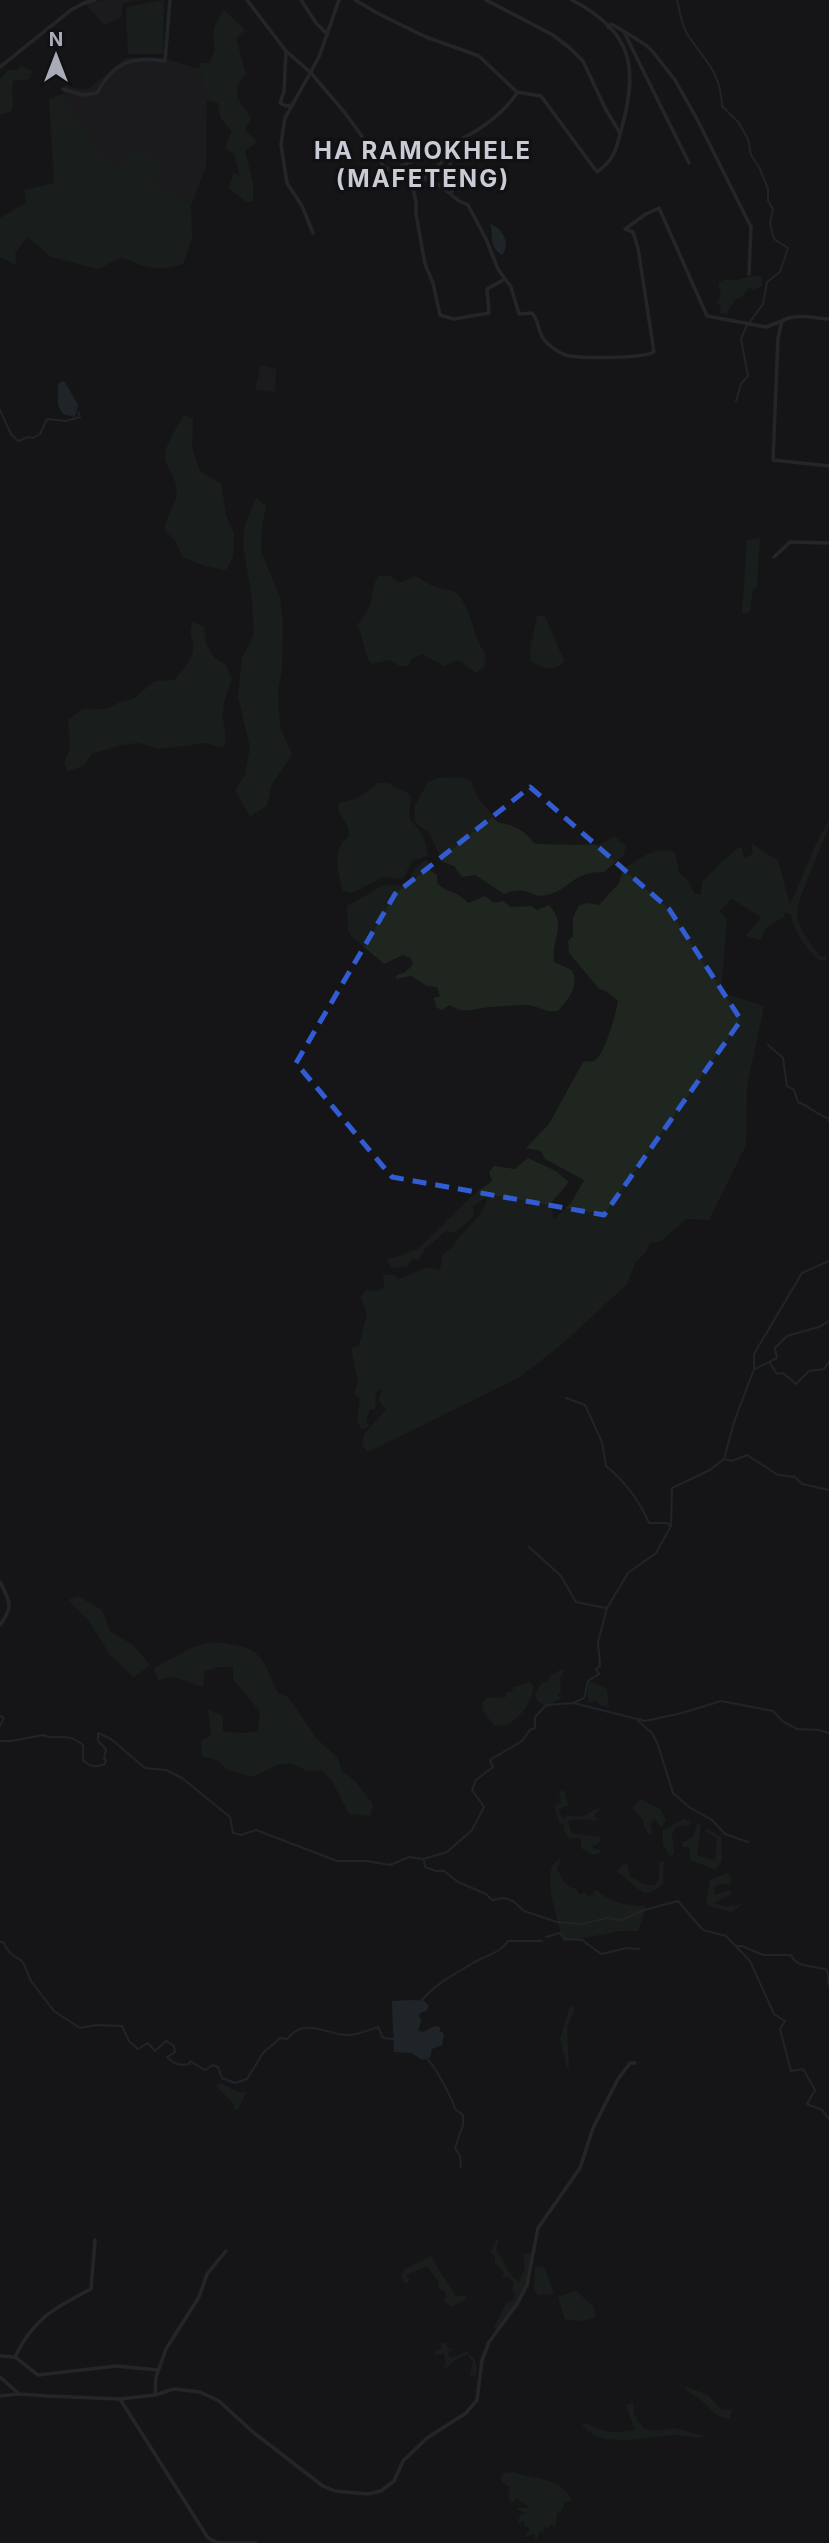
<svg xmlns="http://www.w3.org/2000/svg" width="829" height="2543" font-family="Inter,sans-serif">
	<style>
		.built { fill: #222225 }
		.green { fill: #1e261f }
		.water { fill: #2c353c }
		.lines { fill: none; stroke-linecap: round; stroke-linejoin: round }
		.stream { stroke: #2c353c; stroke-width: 2 }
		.minor { stroke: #37383d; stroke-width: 3.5 }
		.marked { fill: none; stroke: #325cd3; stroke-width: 5; stroke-dasharray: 14 9; stroke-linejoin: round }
		.labels { text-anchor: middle; stroke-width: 7; stroke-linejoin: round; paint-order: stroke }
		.district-label { font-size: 24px; font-weight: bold; letter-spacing: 2px; fill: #c9ccd4; stroke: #111113 }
	</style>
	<rect width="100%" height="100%" fill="#161618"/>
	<g class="built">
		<polygon points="105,0 137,0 123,4 121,17 104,25 86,4"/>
		<polygon points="126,58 162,58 199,69 207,100 206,166 191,206 178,195 120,170 99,154 74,120 62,87 69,85 79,89 88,89"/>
		<polygon points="261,365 276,369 275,392 255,390"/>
	</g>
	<g class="green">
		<polygon points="164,0 163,54 128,54 126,7"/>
		<path d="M224,10L245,30L236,38L246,74L237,85L238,99L251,118L245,130L257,142L245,151L253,183V202L245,201L229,188L234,172L240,177L234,154L225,148L232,131L221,119L218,103L207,100L199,69L200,63H209L215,50C211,33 214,24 224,10Z"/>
		<path d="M21,65L32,71L29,79L13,81C10,94 16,96 11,111L0,115V79L8,70H18Z"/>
		<path d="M64,94C77,125 93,149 119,170L135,150L163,164L157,174L154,184L178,195L191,206L192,238L183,264C156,271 147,269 122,257L98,269L51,257L27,237L15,253L17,266L0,257V218L26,203L24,190L54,183L49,99Z"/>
		<polygon points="757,275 761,277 762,286 752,290 749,287 743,296 736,299 726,314 720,313 721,306 717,303 721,294 718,284 723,280 737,280"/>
		<path d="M184,415L193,419L192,447L200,471L221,484L226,515L234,534L233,556L226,570L205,566L182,557L176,542L164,529C166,518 173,509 176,498C180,479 165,468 165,456C165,444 178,426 184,415Z"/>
		<polygon points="256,498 266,506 262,528 261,551 280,598 283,623 282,669 278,690 280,727 292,755 272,784 267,806 250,816 235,790 245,775 250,747 238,696 242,658 254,635 252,599 243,546 244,528"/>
		<polygon points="760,538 757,587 753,590 750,612 742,614 747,540"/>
		<path d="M378,576H390L399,583L416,576C423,580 429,585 436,587C443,589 451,589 457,594C472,608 473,638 486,655L484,667L476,673L458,660L444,666L422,654L411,659L408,666H400L389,660L371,664C363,652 364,637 357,625C378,603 367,596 378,576Z"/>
		<path d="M537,616H545L564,661C556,673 542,668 531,661L530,649Z"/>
		<path d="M193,622L204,627L206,644L215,658L226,665L232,680C227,691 223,702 223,714C222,726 229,735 223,747L204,743L160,749L138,743L120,745L92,754L84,765L68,772L64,763L70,748L68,720L83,709C98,710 107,710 120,702C125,700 131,701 136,697C154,682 149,681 174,680C183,671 195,658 193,644C191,634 189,632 193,622Z"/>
		<path d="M461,777L471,781C476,800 487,806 497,822C508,824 518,827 527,835C528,836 533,842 534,843C537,845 595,845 600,844C605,842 610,839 614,836L626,846L624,855L604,872C573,871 571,889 547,895C530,899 528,884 504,894L475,875L462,877L454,866L443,862L428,831L418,825L415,820L414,807L428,782L438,778Z"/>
		<path d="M378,783H389C396,789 404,789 411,796L409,818L423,835L428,856L412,861L403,879L383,877L352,893L343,891C338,871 331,850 349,836L348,827L338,810L339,803L356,799Z"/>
		<path d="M829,820C829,831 823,840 819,851C814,864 797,902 797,914C798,928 812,947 821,957L827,955L826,960L820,961C807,949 793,932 791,914L785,912L784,917L768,926L760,940L746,936L761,917L732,899L719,911L727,918L721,992L764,1006L747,1086L746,1145L709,1220L686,1219L661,1241L650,1243L645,1253L635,1263L627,1284L560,1346L518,1378L368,1452L362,1445L364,1434L386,1410L379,1400L382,1389L376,1392L375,1409H370L366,1422L370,1426L361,1430L357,1420L360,1398L354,1394L358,1382L351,1348L359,1346L367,1314L361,1298L365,1290L378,1291L384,1288L383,1275H394L399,1279L427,1267L440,1270L443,1254C455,1247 454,1244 462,1234C475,1219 482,1218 487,1197L473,1206L474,1216L454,1233L446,1231L425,1249L419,1260L412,1259L407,1266L392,1268L387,1260L418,1249L471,1197L492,1181L489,1172L494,1166L515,1169L528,1158L556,1171L569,1182L551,1203L554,1219L571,1203L584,1180L545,1159L541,1151L526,1148L549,1124L583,1062C586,1061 590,1062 594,1061C604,1057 617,1011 618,1001L606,991L599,989L569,953L568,941L573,936V918L579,905L588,903L599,905L619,883L623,869C640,859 656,845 675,852L679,873L688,880L694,893L701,895L702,882L722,861L741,846L744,858L753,854L751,842L763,852L778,860L790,905L816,844Z"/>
		<path d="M425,860L428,861L430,870L437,875V883C448,894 457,890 468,903L485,896L494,903L503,901L511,907L531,906L537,910L549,905C568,926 551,938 554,962L572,970C579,988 569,998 558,1011C542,1013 539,1005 526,1005C516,1005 503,1006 493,1007C476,1007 466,1016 450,1005L441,1010L436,1007L434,998L440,996L437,987L427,986L411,976L395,979L397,975L404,973L413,965L411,958L403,955L384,964L351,936L348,930L347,906L382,886L403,885L409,882L414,869Z"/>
		<polygon points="78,1596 102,1610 110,1631 134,1646 150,1665 134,1677 111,1656 88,1620 68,1600"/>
		<path d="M213,1642C262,1648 259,1651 278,1693L288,1697L317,1739L338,1758L341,1770L355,1781L373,1804L370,1816L349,1814L332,1781L322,1770L308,1771L292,1764H279L252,1777L227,1770L219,1761L202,1756L201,1741L211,1735L208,1709L223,1716V1732L243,1733L258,1731L260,1712L233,1679V1667H219L205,1671L203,1687L173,1677L158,1680L154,1668L193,1647Z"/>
		<polygon points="562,1669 564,1671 560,1678 561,1692 557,1695 562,1699 555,1701 549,1708 537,1701 535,1694 542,1683 548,1681 550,1676"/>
		<path d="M530,1682L534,1687C530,1706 516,1727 495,1726L484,1713L482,1703L487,1698L506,1697V1692L512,1691L514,1687Z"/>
		<polygon points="591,1682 607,1689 609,1707 600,1705 594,1699 593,1702 588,1703 587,1684"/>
		<polygon points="564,1790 568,1805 558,1810 564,1820 567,1815 582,1817 596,1809 601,1809 594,1815 597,1820 593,1821 589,1819 568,1820 571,1833 600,1837 601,1840 597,1845 592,1845 594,1849 600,1850 600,1853 593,1855 581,1848 581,1838 569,1838 564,1831 563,1824 560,1824 554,1806 561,1803 559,1792"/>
		<polygon points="640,1799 660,1809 666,1820 661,1827 653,1818 653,1821 650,1823 652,1832 650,1836 644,1827 644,1820 633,1809"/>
		<polygon points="684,1819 692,1822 689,1825 675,1827 672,1834 674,1853 670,1857 663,1844 663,1830"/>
		<polygon points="697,1824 701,1825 697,1855 715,1860 717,1839 705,1831 707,1828 721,1837 722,1860 716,1870 690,1860 690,1847 682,1847 682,1843 693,1837"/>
		<path d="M561,1859L557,1868C561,1878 566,1888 576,1889L580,1895L583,1892L588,1896L593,1895L598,1898L592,1893L596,1890C607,1901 630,1907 644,1906L646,1908L638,1931H620L563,1942C560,1924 537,1865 561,1859Z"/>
		<polygon points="664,1861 663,1884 652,1892 643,1893 617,1871 622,1865 627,1864 630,1876 644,1885 655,1885 659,1879 659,1862"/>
		<polygon points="727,1873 732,1880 729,1885 722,1883 715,1887 714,1895 731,1890 732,1894 714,1903 725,1907 743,1904 731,1912 709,1906 706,1901 710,1880"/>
		<polygon points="570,2006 575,2008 567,2027 569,2068 567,2068 560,2039"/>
		<polygon points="220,2083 240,2093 246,2092 238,2110 234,2109 233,2103 216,2086"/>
		<path d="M499,2239L496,2250C507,2263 502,2269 519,2282L525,2268L523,2256L526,2253H533C526,2289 520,2300 498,2329L494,2328L506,2303L512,2301L515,2294L512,2290L514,2282L508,2277H502L504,2272L495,2263V2256L491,2252L496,2240Z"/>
		<path d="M432,2256C437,2272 449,2281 455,2296H465L467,2299L451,2307L443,2300L446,2298L445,2292L439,2288V2283L427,2266L406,2275L410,2280L406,2284L401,2277L405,2269Z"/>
		<polygon points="544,2266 554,2294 538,2295 534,2289 535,2267"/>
		<polygon points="576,2291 594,2307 595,2318 579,2321 565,2319 558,2297"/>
		<path d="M440,2343H445L448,2349L453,2348L448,2354L450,2358L466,2352C475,2357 478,2364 476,2375L470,2376L473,2362L467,2354L455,2360L444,2370L446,2362L443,2353L436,2356L435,2353L437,2349L440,2350L442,2347Z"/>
		<path d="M687,2387L708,2395L721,2410L732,2409L730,2419C714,2418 710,2406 699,2399C693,2395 689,2393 684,2388Z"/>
		<path d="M633,2402L634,2414L643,2428L653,2431L674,2428L704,2436L702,2438C693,2437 683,2435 674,2435C647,2437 601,2450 582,2425L586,2423C602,2434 618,2433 635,2430L626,2405Z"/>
		<path d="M513,2472C536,2481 558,2475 572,2500L565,2502L561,2512L557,2513L555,2527L551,2524L548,2529L545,2525L543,2535L541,2530L536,2541L534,2534L525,2537L530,2528L524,2525V2520L519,2524L518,2521L521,2514H530L518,2510V2508H530L517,2498L512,2503L510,2502L508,2493L510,2487L502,2482L500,2478L504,2473Z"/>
	</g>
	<g class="water">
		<path d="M490,224C503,228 511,244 502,255C488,247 494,235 490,224Z"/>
		<polygon points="62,381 65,382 78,405 75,417 63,414 58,405 58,384"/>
		<polygon points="417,2000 425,2002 429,2006 427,2010 419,2014 421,2021 418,2031 423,2032 435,2026 440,2027 440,2031 444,2034 442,2045 432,2049 430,2057 422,2060 412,2053 394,2052 392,2001"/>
	</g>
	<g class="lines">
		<g class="stream">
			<path d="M677,0C679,8 682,25 686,32C703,60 721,70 722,106L739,123L748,139L751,155L759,167L768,189V201L773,209L770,223L774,239L788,248L780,272L767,282L763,304L746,327L741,339L748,376L741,384L736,401"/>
			<polyline points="0,410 11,434 18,441 28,437 33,438 40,434 47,419 66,421 80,417 78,412"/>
			<path d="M768,1045L783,1058L787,1086L794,1090L798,1102C809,1106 819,1116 828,1118L829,1121"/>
			<polyline points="770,1363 777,1374 783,1373 796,1384 809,1371 824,1369 829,1362"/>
			<polyline points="755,1369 777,1358 775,1348 787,1336 819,1327 829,1321"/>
			<path d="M566,1398L585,1405L602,1442L606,1466C626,1482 639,1500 649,1523H667L671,1526"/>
			<polyline points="724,1459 732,1461 747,1455 778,1475 795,1477 802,1484 829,1490"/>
			<polyline points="529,1547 561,1576 576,1602 606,1608"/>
			<polyline points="573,1703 645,1721 682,1713 721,1701 773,1711 782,1721 797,1729 819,1730 829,1733"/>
			<polyline points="0,1716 4,1718 0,1726"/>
			<polyline points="637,1720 652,1733 658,1745 673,1793 689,1807 712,1820 725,1834 748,1842"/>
			<path d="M0,1741H11L43,1735C57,1742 65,1730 83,1745V1760C90,1767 96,1768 105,1764L106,1760L104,1759L106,1749L98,1741V1733L111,1739L145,1768L166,1770L182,1778L230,1817L233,1833L241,1835L256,1830L337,1861H367L390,1865L409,1857L423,1859L447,1852L472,1830L484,1807L472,1790L476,1780L493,1767L490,1760L522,1741L530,1730L535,1728V1717L546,1705L573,1703L584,1698L588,1681L599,1674L596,1669L600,1666L598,1642L607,1608L628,1573L656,1553L671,1526L672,1488L710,1470L724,1459L734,1422L754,1369V1354L802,1273L829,1261"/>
			<polyline points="424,1861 425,1867 436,1871 444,1871 458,1882 486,1894 492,1900 504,1898 513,1901 524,1911 557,1922 582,1924 607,1918 622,1920 644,1910 678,1901 703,1930 726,1936 750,1961 774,2014 785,2021 780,2029 791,2071 803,2069 815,2090 807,2104 822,2110 829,2119"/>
			<polyline points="546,1937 560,1933 565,1939 582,1940 601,1954 627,1948 639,1949"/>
			<path d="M0,1942H3L10,1953L23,1962L31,1981L54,2011L80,2028L96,2025L122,2026L129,2041L138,2049L148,2043L155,2051L166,2041L174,2046L175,2052L167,2057C174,2064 178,2066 189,2064L190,2061L205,2070L213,2065L218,2067L222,2078L235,2083L247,2079L263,2053L280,2038L287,2039C306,2015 329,2037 350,2035C359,2034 369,2030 378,2027L383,2038L393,2039"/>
			<path d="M737,1946H742L763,1955H791C798,1970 814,1964 827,1970L829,1986"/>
			<path d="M421,2002C432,1985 458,1972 475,1962C487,1955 500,1953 508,1941H542"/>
			<path d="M426,2058C433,2062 453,2100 455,2109L463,2115V2125L455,2148L460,2156L461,2167"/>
		</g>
		<g class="minor">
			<polyline points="247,0 286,51 311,73 345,113 385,168 392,170 399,167 413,189 416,202 416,214 425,264 433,283 440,315 454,319 489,313 487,289 505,279"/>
			<polyline points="301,0 316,23 327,34"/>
			<path d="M355,0L377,13L426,37L479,56L517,92L541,96L597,172C615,160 617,146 622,127C639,65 631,31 572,0"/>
			<polyline points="486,0 553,35 571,49 583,61 605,108 620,133"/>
			<polyline points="608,27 611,24 615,26 646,45 653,52 675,80 697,119 751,227 749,274"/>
			<polyline points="624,32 689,163"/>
			<polyline points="286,51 284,91 280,103 286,106 293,105"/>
			<polyline points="0,67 71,10 84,3 95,0"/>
			<path d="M63,89L83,95L97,93C114,62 131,56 165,61L170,0"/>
			<path d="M399,167L439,185L459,201L468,205L486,239L498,269L511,287L519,314L532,313C540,321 537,333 546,342C552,348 562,355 570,356C586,358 641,359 654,352L638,248L633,232L625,229L646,214L659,208L707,316L766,327L782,321"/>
			<path d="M399,167C441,148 490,133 517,93"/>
			<polyline points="413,189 453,152 455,143"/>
			<polyline points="452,192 448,171 453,152"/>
			<polyline points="313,233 302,206 287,183 281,145 283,130 285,118 319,57 339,0"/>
			<path d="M829,319C814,318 795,313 782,321L778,338L773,460L829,466"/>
			<polyline points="774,557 790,542 829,543"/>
			<path d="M0,1582C10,1602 14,1606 0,1625"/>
			<polyline points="0,2356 15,2357 38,2375 116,2366 158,2370"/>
			<path d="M15,2357C33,2319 54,2308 91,2289L95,2240"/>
			<polyline points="0,2377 19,2394 48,2396 120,2399 155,2395 174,2389 200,2392 219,2401 254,2433 323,2486 335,2491 368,2494 381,2491 394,2481 403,2461 427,2438 466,2413 477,2400 482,2360 489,2342 517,2304 527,2285 538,2228 580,2168 593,2128 618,2079 630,2063 635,2063"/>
			<polyline points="155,2394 156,2377 166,2349 199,2297 207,2274 226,2251"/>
			<polyline points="0,2396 19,2394"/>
			<polyline points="120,2399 208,2538 218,2543 256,2543"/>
		</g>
	</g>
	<path d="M0 0H829V2543H0ZM530,787L669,909L741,1020L604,1215L392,1177L296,1063L395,894Z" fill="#161618" fill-opacity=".55" fill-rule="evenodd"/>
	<path class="marked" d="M530,787L669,909L741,1020L604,1215L392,1177L296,1063L395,894Z"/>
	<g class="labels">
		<g class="district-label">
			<text x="423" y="159">HA RAMOKHELE<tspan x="423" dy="28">(MAFETENG)</tspan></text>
		</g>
	</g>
	<g transform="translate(56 56)" stroke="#111113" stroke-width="5" paint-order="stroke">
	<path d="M0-5L12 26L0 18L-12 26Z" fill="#a8adb8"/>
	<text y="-10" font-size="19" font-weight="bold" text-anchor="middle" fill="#a8adb8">N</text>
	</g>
</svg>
